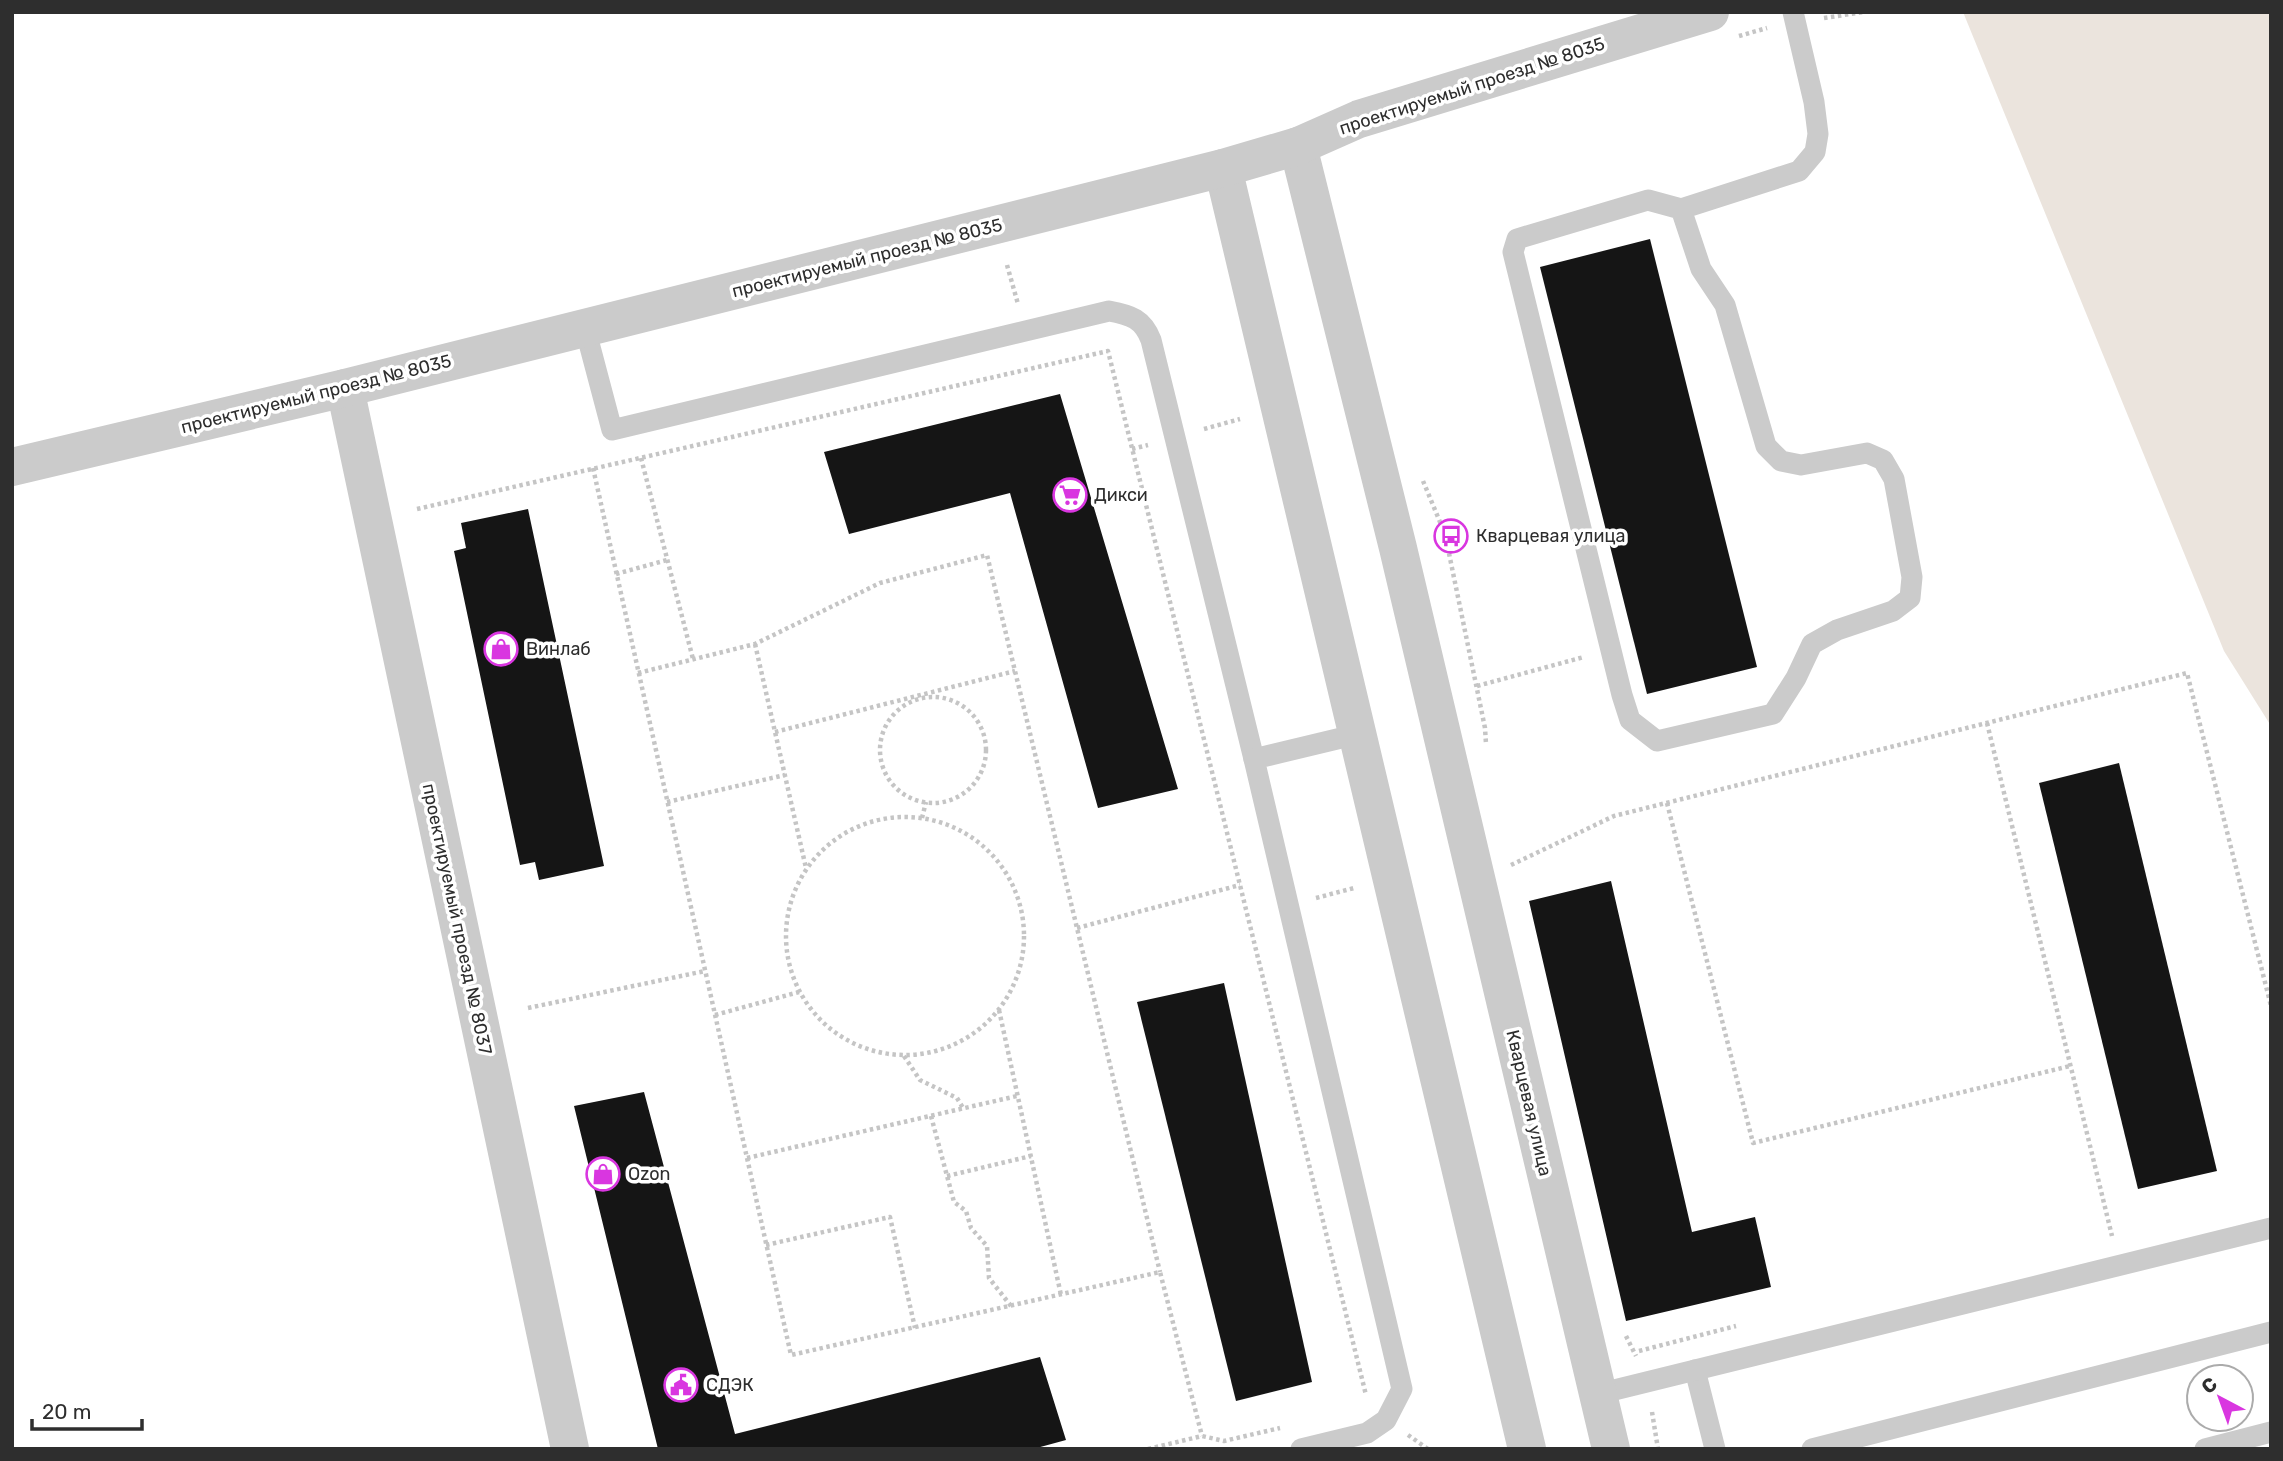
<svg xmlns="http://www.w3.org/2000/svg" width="2283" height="1461" font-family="Rubik,sans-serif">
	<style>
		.green { fill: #ebe4dd }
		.building { fill: #151515 }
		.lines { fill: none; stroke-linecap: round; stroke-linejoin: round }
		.path { stroke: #c5c5c5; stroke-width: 4.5; stroke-dasharray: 3.5 3.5; stroke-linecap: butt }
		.service { stroke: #cbcbcb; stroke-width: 21 }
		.minor { stroke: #cbcbcb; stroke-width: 38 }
		.labels { text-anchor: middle; stroke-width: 7; stroke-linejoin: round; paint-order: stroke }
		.street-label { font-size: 18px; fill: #2e2e2e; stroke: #fff }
		.poi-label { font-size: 18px; fill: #2e2e2e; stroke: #fff; text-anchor: start }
	</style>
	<rect width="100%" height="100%" fill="#fff"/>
	<polygon class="green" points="1963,12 2271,12 2271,726 2224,651"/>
	<g class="building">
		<polygon points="1650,239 1757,667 1647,694 1540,267"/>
		<polygon points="1060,394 1178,789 1098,808 1010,493 849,534 824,452"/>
		<polygon points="528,509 604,866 539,880 535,862 520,865 454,551 466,548 461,523"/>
		<polygon points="2119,763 2217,1171 2138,1189 2039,783"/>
		<polygon points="1611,881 1692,1232 1755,1217 1771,1287 1626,1321 1529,901"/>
		<polygon points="1224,983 1312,1382 1236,1401 1137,1002"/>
		<polygon points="644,1092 735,1434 1040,1357 1066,1440 1033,1449 658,1449 574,1106"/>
	</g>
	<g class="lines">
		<g class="path">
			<polyline points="1824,18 1864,12"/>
			<polyline points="1739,36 1767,28"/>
			<polyline points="1007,265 1018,304"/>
			<polyline points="1204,429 1240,419"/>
			<polyline points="1132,449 1148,445"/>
			<polyline points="641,458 693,659"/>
			<polyline points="593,468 791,1355 1160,1272 1202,1436"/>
			<polyline points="1423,481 1445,534 1485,728 1486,744"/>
			<polyline points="417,509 1108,351 1366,1395"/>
			<polyline points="616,574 667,560"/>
			<polyline points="755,644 806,868"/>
			<polyline points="638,673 755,644 880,583 987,555 1160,1272"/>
			<polyline points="1477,686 1584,657"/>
			<circle cx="933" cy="750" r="53"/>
			<polyline points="1987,723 2112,1236"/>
			<polyline points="775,732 1015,671"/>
			<polyline points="667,802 785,775"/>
			<polyline points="1667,803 1753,1143 2070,1066"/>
			<circle cx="905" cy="936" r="119"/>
			<polyline points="922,818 926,802"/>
			<polyline points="1511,865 1614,816 2187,673 2271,1006"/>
			<polyline points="1316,898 1354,888"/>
			<polyline points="1077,928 1240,885"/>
			<polyline points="528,1008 705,971"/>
			<polyline points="999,1010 1061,1295"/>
			<polyline points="715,1015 799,992"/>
			<polyline points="904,1056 920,1080 957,1098 963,1108"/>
			<polyline points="931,1116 954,1202 966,1211 971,1228 987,1246 989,1278 1011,1306"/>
			<polyline points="747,1158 1017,1096"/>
			<polyline points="947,1176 1031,1156"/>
			<polyline points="766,1245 890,1217 915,1328"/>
			<polyline points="1626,1336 1636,1356"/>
			<polyline points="1639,1351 1736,1326"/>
			<polyline points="1652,1412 1658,1449"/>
			<polyline points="1408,1435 1428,1449"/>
			<polyline points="1148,1449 1202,1436 1224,1441 1280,1428"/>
		</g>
		<g class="service">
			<polyline points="1681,209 1701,269 1725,305 1766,446 1781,461 1801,465 1867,453 1883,460 1894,479 1912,577 1910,598 1893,611 1837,630 1812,644 1796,678 1773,714 1657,741 1630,720 1622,695 1513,252 1517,239 1648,200 1681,209 1799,171 1815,152 1818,134 1814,102 1793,12"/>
			<path d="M585,328L612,430L1109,311C1131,315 1143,319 1151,340L1254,759"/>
			<polyline points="1695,1370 1715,1449"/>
			<polyline points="1598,1394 2271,1228"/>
			<polyline points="1301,1449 1367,1433 1386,1420 1402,1389 1254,759 1358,734"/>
			<polyline points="1812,1449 2271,1332"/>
			<polyline points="2205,1449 2271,1432"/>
		</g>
		<g class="minor">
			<polyline points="1298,146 1398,548 1611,1449"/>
			<polyline points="1223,168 1527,1449"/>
			<polyline points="345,388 570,1449"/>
			<polyline points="12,467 345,388 1223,168 1298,146 1359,119 1710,12"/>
		</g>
	</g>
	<defs>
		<symbol id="supermarket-ring" viewBox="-11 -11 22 22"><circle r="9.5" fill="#fff" stroke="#d936e0" stroke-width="1.5"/><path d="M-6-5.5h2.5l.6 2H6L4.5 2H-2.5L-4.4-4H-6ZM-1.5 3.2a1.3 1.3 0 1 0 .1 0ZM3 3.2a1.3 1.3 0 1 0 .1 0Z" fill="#d936e0"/></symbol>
		<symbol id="bus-ring" viewBox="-11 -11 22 22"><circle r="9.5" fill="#fff" stroke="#d936e0" stroke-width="1.5"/><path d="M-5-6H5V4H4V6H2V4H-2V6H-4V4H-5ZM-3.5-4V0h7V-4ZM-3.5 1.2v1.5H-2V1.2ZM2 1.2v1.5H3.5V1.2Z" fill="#d936e0"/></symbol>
		<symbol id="shop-ring" viewBox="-11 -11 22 22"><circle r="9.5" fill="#fff" stroke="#d936e0" stroke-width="1.5"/><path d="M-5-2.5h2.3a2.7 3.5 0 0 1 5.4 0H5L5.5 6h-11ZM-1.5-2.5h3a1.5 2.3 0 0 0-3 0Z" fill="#d936e0"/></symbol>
		<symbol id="civic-ring" viewBox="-11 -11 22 22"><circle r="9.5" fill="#fff" stroke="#d936e0" stroke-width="1.5"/><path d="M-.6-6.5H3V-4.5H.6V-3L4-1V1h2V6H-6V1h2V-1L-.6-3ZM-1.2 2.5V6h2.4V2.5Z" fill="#d936e0"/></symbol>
	</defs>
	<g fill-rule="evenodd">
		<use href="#supermarket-ring" x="1051" y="476" width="38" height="38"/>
		<use href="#bus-ring" x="1432" y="517" width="38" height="38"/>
		<use href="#shop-ring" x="482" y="630" width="38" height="38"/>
		<use href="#shop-ring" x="584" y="1155" width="38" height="38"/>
		<use href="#civic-ring" x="662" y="1366" width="38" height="38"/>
	</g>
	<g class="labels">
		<g class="street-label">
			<text transform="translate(1472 86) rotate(-18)" y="6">проектируемый проезд № 8035</text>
			<text transform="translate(867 258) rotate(-14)" y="6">проектируемый проезд № 8035</text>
			<text transform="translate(316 394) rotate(-14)" y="6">проектируемый проезд № 8035</text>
			<text transform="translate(457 919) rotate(78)" y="6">проектируемый проезд № 8037</text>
			<text transform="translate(1529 1103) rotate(77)" y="6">Кварцевая улица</text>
		</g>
		<g class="poi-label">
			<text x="1094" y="501">Дикси</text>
			<text x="1476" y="542">Кварцевая улица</text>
			<text x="526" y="655">Винлаб</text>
			<text x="628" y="1180">Ozon</text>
			<text x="706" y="1391">СДЭК</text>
		</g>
	</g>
	<rect width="2283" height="1461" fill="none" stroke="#2e2e2e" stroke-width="28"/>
	<g transform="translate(2220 1398) rotate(319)"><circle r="33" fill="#ffffff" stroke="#ababab" stroke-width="2"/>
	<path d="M0-5L12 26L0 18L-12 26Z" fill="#d936e0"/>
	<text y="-10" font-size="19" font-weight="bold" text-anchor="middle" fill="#2e2e2e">С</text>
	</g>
	<path d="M32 1419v10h110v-10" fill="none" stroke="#2e2e2e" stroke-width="3.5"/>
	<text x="42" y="1419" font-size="21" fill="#2e2e2e" stroke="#ffffff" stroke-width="5" paint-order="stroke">20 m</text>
</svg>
